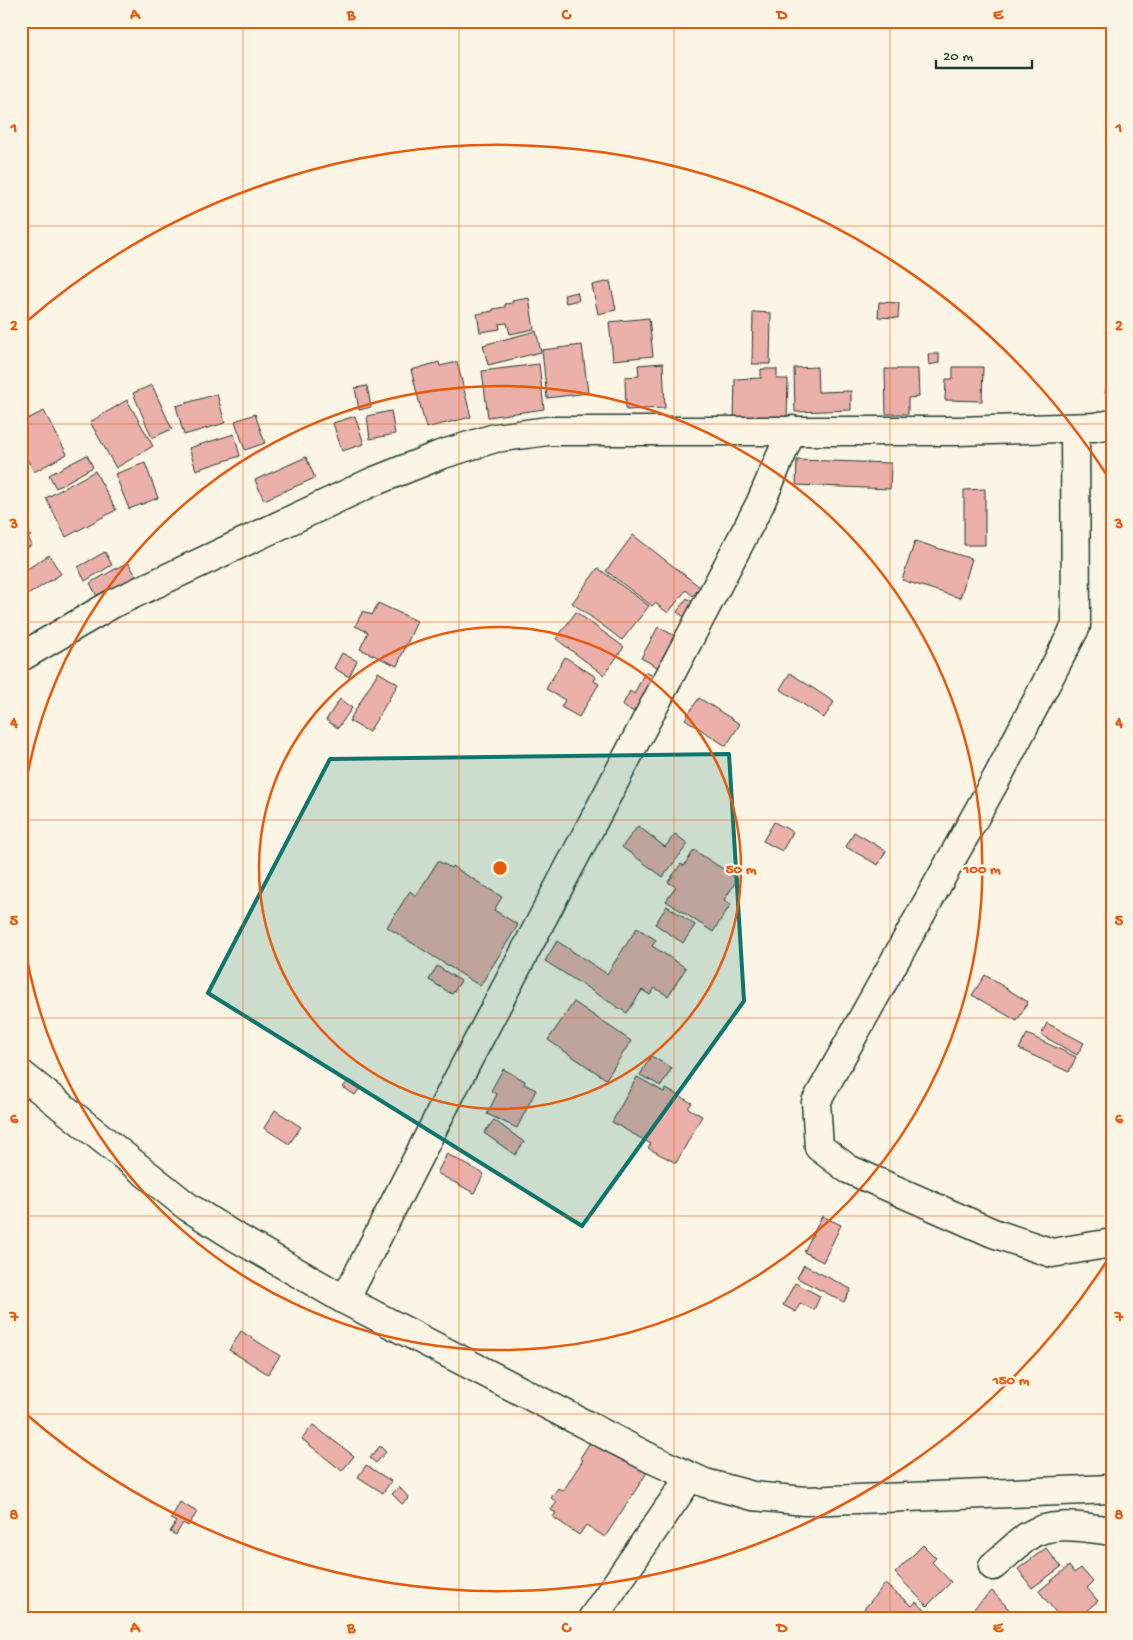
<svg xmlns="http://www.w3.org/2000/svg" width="1133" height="1640" font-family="'Gochi Hand',sans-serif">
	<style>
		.building { fill: #ebb0a9; stroke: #1f3d34 }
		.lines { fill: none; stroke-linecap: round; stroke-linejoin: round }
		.street-casing { stroke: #1f3d34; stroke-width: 31 }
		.street { stroke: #fcf5e5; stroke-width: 28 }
		.marked { fill: #0f766e; fill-opacity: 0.2; stroke: #0f766e; stroke-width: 4; stroke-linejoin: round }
		.grid { fill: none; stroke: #e8590c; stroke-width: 1; stroke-opacity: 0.55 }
		.ring { fill: none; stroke: #e8590c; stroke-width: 2.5 }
		.centre { fill: #e8590c; stroke: #fcf5e5; stroke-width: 2.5 }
		.ring-label { font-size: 15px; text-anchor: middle; font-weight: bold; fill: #e8590c; stroke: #fcf5e5; stroke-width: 4.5; stroke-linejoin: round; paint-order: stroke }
		.neatline { fill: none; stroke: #e8590c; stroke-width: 2 }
		.grid-label { font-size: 16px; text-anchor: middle; font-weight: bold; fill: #e8590c }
	</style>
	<rect width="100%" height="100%" fill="#fcf5e5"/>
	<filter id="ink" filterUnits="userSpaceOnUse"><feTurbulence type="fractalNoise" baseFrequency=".02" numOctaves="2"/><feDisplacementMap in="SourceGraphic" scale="10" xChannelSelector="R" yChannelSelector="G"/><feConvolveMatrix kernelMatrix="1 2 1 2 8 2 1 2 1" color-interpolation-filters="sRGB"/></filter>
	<g filter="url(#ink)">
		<g class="building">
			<polygon points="610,281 616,310 598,314 592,285"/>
			<polygon points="577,292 579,300 566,303 564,295"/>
			<polygon points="529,298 534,329 510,334 507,323 499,324 500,329 480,332 477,314 493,311 493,309 505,307 505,304 513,303 512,301"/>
			<polygon points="879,302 899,303 898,318 878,317"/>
			<polygon points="753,312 771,313 770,364 752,364"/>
			<polygon points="649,318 653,356 613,360 609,322"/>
			<polygon points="536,331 541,352 488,365 483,345"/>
			<polygon points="582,345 588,393 547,398 542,350"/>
			<polygon points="928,354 939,354 939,363 929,365"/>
			<polygon points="439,362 440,366 457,362 471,417 426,428 411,370"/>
			<polygon points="663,363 665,408 626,410 625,377 639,376 638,365"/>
			<polygon points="539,364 544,409 488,417 482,371"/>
			<polygon points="1111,366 1112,366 1112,395 1105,393"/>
			<polygon points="817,367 818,392 851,391 851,410 795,412 794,368"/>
			<polygon points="953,367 983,367 982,401 945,400 946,379 953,379"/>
			<polygon points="761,369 777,369 777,379 788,379 787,421 734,420 735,379 761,378"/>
			<polygon points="885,369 918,369 919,397 908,398 908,414 886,414"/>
			<polygon points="152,385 172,429 152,438 133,393"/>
			<polygon points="367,386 371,407 359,410 355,388"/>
			<polygon points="217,394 225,423 184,435 176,406"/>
			<polygon points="127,400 153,446 116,468 90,422"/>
			<polygon points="44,411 67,454 34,472 21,448 21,422"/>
			<polygon points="391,411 395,434 370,439 367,416"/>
			<polygon points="255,414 265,443 245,450 235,421"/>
			<polygon points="355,416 364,444 342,451 333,423"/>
			<polygon points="234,434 240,456 196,470 189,448"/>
			<polygon points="87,455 93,467 56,488 49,475"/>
			<polygon points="306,457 315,478 264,500 255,480"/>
			<polygon points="797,460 891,463 890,489 796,485"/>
			<polygon points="145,463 158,498 129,509 115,474"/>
			<polygon points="95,471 116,510 66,537 46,498"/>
			<polygon points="985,489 985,545 964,545 964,490"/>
			<polygon points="21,519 31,536 28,537 32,545 21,551"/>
			<polygon points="633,535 700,587 693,596 686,590 668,613 655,603 652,606 606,571"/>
			<polygon points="915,541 972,559 960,598 902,580"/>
			<polygon points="105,552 112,565 85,581 78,567"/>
			<polygon points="49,555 61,574 21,599 21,573"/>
			<polygon points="128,562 136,576 98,598 90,583"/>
			<polygon points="598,568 649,606 622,640 572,603"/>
			<polygon points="687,598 699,606 689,620 677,612"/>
			<polygon points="378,603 417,621 397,666 360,649 368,632 355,626 363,611 372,615"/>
			<polygon points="576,612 624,647 604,675 556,639"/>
			<polygon points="658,627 683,640 666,672 641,658"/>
			<polygon points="342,653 357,661 349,677 334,668"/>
			<polygon points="565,657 596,677 594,681 599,684 579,717 561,707 565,700 546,689"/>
			<polygon points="378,672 398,684 369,732 349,721"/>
			<polygon points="645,672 660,679 641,715 622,706 630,691 634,694"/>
			<polygon points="790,673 834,702 824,718 780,689"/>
			<polygon points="699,698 740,724 726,746 685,719"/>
			<polygon points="340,699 352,708 338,728 326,720"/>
			<polygon points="774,822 793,832 782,851 763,841"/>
			<polygon points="638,826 665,847 675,834 688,844 663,877 622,847"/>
			<polygon points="854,832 886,851 878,865 846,847"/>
			<polygon points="694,850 738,879 724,900 731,904 713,932 666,901 676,887 668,882 681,864 684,866"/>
			<polygon points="438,861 451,868 452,866 502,897 494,910 518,925 480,986 387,927 410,891 416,896"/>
			<polygon points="667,906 695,925 683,943 655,924"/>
			<polygon points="637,928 656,940 652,946 686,968 668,996 655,988 650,995 642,990 627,1013 545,961 557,941 607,974"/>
			<polygon points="437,966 461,981 452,994 429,980"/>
			<polygon points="985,975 1028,1002 1017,1021 972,995"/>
			<polygon points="574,1002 631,1041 606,1079 548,1040"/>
			<polygon points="1047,1023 1084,1043 1077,1055 1041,1035"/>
			<polygon points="1027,1034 1076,1057 1069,1072 1019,1049"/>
			<polygon points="651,1056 672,1068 661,1086 640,1075"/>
			<polygon points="503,1069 525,1081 524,1084 536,1090 517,1128 487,1114 497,1094 491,1091"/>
			<polygon points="637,1077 664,1092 666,1089 692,1103 688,1108 702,1116 676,1163 648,1148 651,1144 612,1122"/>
			<polygon points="349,1080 361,1087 355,1095 343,1087"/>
			<polygon points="275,1110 301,1127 289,1144 264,1128"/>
			<polygon points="494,1120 524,1142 515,1155 484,1133"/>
			<polygon points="447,1154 484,1174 474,1193 437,1173"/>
			<polygon points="822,1216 841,1225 823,1262 804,1252"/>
			<polygon points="804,1265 851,1289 844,1302 797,1278"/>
			<polygon points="795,1283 820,1296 814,1310 800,1303 796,1312 783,1305"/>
			<polygon points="241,1331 280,1356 268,1374 229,1350"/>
			<polygon points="313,1425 354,1456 342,1471 302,1439"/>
			<polygon points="596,1433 650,1468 605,1537 586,1525 579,1535 553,1517 556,1513 551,1510 557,1502 551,1498 558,1488 563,1491 583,1460 580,1458"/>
			<polygon points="380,1446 386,1452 376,1463 370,1458"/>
			<polygon points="366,1465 391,1481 383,1493 358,1477"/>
			<polygon points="399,1487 409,1498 402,1504 392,1494"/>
			<polygon points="180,1502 197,1512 188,1526 183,1523 176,1535 170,1532 176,1522 171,1519"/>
			<polygon points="923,1545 936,1558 932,1562 951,1582 927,1606 895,1573"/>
			<polygon points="1046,1548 1061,1567 1032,1588 1018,1569"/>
			<polygon points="1069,1566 1074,1573 1081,1568 1093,1582 1087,1588 1098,1601 1076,1619 1061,1619 1039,1591"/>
			<polygon points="885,1584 912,1606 916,1602 926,1611 919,1619 876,1619 864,1609"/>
			<polygon points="992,1591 1018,1619 963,1619"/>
		</g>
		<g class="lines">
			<defs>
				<g id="street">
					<polyline points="1075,428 1076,626 999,774 816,1102 819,1147 848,1169 993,1233 1052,1253 1112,1243"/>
					<polyline points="21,657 112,604 370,483 440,455 495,438 548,431 957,431 1094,427 1112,424"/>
					<polyline points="21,1074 188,1207 234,1236 345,1300 652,1459 705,1483 753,1496 805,1501 1112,1489"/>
					<polyline points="345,1300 458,1079 760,504 792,430"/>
					<path d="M993,1566C1004,1557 1016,1545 1028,1536C1052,1520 1086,1528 1112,1531"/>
					<polyline points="592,1619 690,1477"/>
				</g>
			</defs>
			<use href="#street" class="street-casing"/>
			<use href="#street" class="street"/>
		</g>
	</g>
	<path class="marked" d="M729,754L744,1001L582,1226L208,993L330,759Z"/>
	<path class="grid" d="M243,21V1619M459,21V1619M674,21V1619M890,21V1619M21,226H1112M21,424H1112M21,622H1112M21,820H1112M21,1018H1112M21,1216H1112M21,1414H1112"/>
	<g class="ring">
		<circle cx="500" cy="868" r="241"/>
		<path d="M22 809A482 482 0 1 1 22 927"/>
		<path d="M1110 1256A723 723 0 0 1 26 1414M26 322A723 723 0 0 1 1110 480"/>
	</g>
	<circle cx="500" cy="868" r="8" class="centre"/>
	<g class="ring-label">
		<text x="741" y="873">50 m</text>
		<text x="982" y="873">100 m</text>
		<text x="1011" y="1384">150 m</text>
	</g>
	<rect width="1133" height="1640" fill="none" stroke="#fcf5e5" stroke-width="55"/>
	<path d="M936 60v8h96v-8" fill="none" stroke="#1f3d34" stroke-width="2.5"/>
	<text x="943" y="60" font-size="15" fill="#1f3d34" stroke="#fcf5e5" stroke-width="4" paint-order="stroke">20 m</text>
	<rect x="28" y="28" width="1078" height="1584" class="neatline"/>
	<g class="grid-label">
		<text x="135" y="19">A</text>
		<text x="351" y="19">B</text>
		<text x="566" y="19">C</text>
		<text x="782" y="19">D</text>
		<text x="998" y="19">E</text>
		<text x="14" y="132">1</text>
		<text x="1119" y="132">1</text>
		<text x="14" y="330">2</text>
		<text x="1119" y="330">2</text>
		<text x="14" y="528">3</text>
		<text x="1119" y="528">3</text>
		<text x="14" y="727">4</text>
		<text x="1119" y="727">4</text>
		<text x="14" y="925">5</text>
		<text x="1119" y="925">5</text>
		<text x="14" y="1123">6</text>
		<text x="1119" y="1123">6</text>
		<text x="14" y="1321">7</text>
		<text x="1119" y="1321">7</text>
		<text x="14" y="1519">8</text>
		<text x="1119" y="1519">8</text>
		<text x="135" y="1632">A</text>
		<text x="351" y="1632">B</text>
		<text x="566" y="1632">C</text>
		<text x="782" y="1632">D</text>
		<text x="998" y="1632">E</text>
	</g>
</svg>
